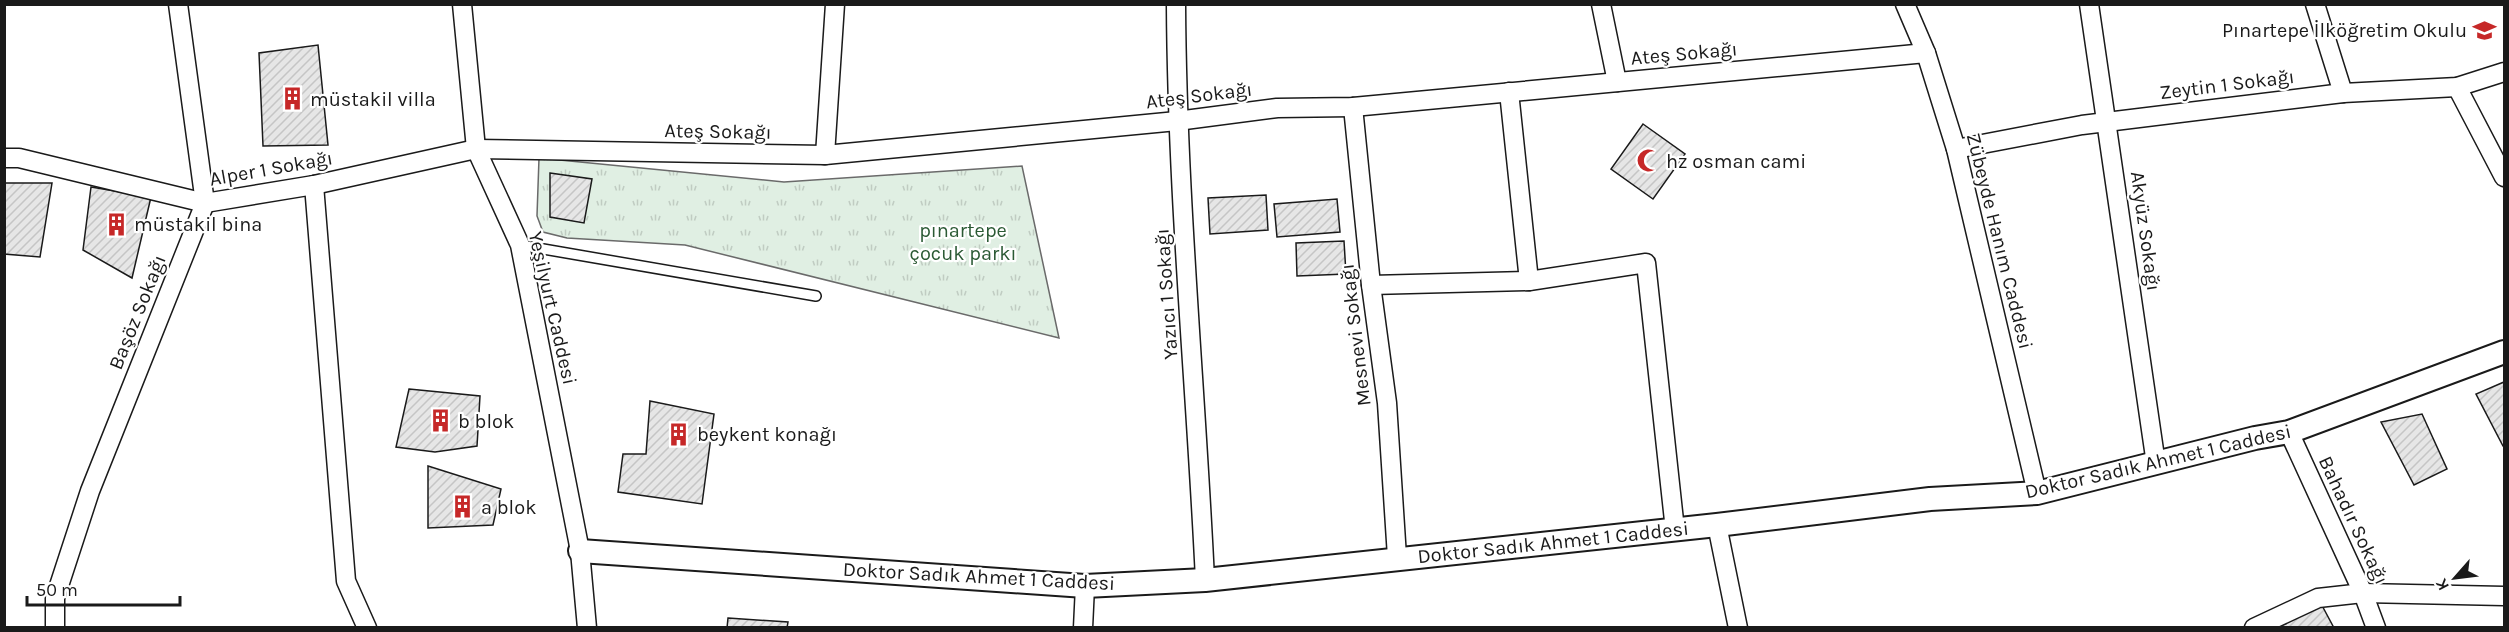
<svg xmlns="http://www.w3.org/2000/svg" width="2509" height="632" font-family="Karla,sans-serif">
	<style>
		.park { fill: url(#park-tufts); stroke: #6a6a6a; stroke-width: 1.5 }
		.building { fill: url(#building-hatch); stroke: #1a1a1a; stroke-width: 1.5 }
		.lines { fill: none; stroke-linecap: round; stroke-linejoin: round }
		.service-casing { stroke: #1a1a1a; stroke-width: 12 }
		.minor-casing { stroke: #1a1a1a; stroke-width: 21 }
		.tertiary-casing { stroke: #1a1a1a; stroke-width: 26 }
		.service { stroke: #fff; stroke-width: 9 }
		.minor { stroke: #fff; stroke-width: 18 }
		.tertiary { stroke: #fff; stroke-width: 22 }
		.labels { text-anchor: middle; stroke-width: 4.5; stroke-linejoin: round; paint-order: stroke }
		.poi-label { font-size: 20px; fill: #1a1a1a; stroke: #fff; text-anchor: start }
		.street-label { font-size: 20px; fill: #1a1a1a; stroke: #fff }
		.park-label { font-size: 20px; fill: #2b5a34; stroke: #fff }
	</style>
	<defs>
		<pattern id="park-tufts" width="24" height="20" patternUnits="userSpaceOnUse" patternTransform="scale(1.5)"><rect width="24" height="20" fill="#e0efe3"/><path d="M3 7l-1-3M5 7V3M7 7l1-3M15 17l-1-3M17 17v-4M19 17l1-3" fill="none" stroke="#c0ccc2"/></pattern>
		<pattern id="building-hatch" width="6" height="6" patternUnits="userSpaceOnUse" patternTransform="scale(1.5)"><rect width="6" height="6" fill="#e6e6e6"/><path d="M-1 1l2-2M0 6l6-6M5 7l2-2" fill="none" stroke="#c5c5c5"/></pattern>
	</defs>
	<rect width="100%" height="100%" fill="#fff"/>
	<polygon class="park" points="539,158 784,182 1022,166 1059,338 685,245 567,238 543,232 537,216"/>
	<g class="building">
		<polygon points="318,45 328,145 263,146 259,53"/>
		<polygon points="1643,124 1685,154 1653,199 1611,169"/>
		<polygon points="550,173 592,179 584,223 550,217"/>
		<polygon points="4,183 52,183 40,257 4,254"/>
		<polygon points="91,187 151,197 132,278 83,250"/>
		<polygon points="1266,195 1268,230 1210,234 1208,198"/>
		<polygon points="1337,199 1340,232 1277,237 1274,204"/>
		<polygon points="1344,241 1346,274 1297,276 1296,243"/>
		<polygon points="2504,382 2504,446 2503,446 2476,394"/>
		<polygon points="409,389 480,396 477,446 435,452 396,447"/>
		<polygon points="650,401 714,414 702,504 618,492 623,454 646,454"/>
		<polygon points="2422,414 2447,469 2414,485 2381,422"/>
		<polygon points="428,466 501,489 493,525 428,528"/>
		<polygon points="2318,598 2334,628 2277,628 2273,618"/>
		<polygon points="728,618 788,622 787,628 727,628"/>
	</g>
	<g class="lines">
		<defs>
			<polyline id="service" points="520,245 816,296"/>
			<g id="minor">
				<polyline points="462,4 476,149 520,245 580,551 587,628"/>
				<path d="M1176,4C1177,196 1196,388 1205,580"/>
				<polyline points="1601,4 1617,82"/>
				<polyline points="1905,4 1926,53 1956,149 2037,493"/>
				<polyline points="2089,4 2156,464"/>
				<polyline points="2315,4 2343,93"/>
				<polyline points="2457,87 2504,177"/>
				<polyline points="1509,92 1529,281"/>
				<polyline points="1353,107 1371,285 1387,403 1397,557"/>
				<polyline points="1956,149 2082,125 2343,93 2457,87 2504,72"/>
				<polyline points="825,155 835,4"/>
				<polyline points="4,158 19,158 205,203 314,185 476,149 825,155 1177,121 1277,108 1353,107 1926,53"/>
				<polyline points="314,185 346,581 367,628"/>
				<polyline points="1371,285 1529,281 1646,263 1675,530"/>
				<polyline points="2289,432 2363,593 2376,628"/>
				<polyline points="1717,525 1738,628"/>
				<polyline points="55,628 55,598 90,491 205,203 178,4"/>
				<polyline points="1083,628 1085,586"/>
				<polyline points="2254,628 2318,598 2363,593 2504,596"/>
			</g>
			<polyline id="tertiary" points="580,551 1085,586 1205,580 1717,525 1930,499 2037,493 2255,438 2289,432 2504,352"/>
		</defs>
		<use href="#service" class="service-casing"/>
		<use href="#minor" class="minor-casing"/>
		<use href="#tertiary" class="tertiary-casing"/>
		<use href="#service" class="service"/>
		<use href="#minor" class="minor"/>
		<use href="#tertiary" class="tertiary"/>
	</g>
	<defs>
		<symbol id="school-bare" viewBox="-9 -9 18 18"><path d="M0-5L7-2L0 1L-7-2ZM-4 1L0 2.5L4 1V4Q0 6-4 4Z" fill="#c62828" stroke="#fff" stroke-width="2.5" paint-order="stroke"/></symbol>
		<symbol id="building-bare" viewBox="-9 -9 18 18"><path d="M-4-6H4V6H1V3H-1V6H-4ZM-2.5-4.3h1.7v1.8h-1.7ZM.8-4.3h1.7v1.8H.8ZM-2.5-1h1.7V.8h-1.7ZM.8-1h1.7V.8H.8Z" fill="#c62828" stroke="#fff" stroke-width="2.5" paint-order="stroke"/></symbol>
		<symbol id="mosque-bare" viewBox="-9 -9 18 18"><path d="M3.5-4.9A6 6 0 1 0 3.5 4.9A5 5 0 1 1 3.5-4.9Z" fill="#c62828" stroke="#fff" stroke-width="2.5" paint-order="stroke"/></symbol>
	</defs>
	<g fill-rule="evenodd">
		<use href="#school-bare" x="2468" y="14" width="33" height="33"/>
		<use href="#building-bare" x="276" y="82" width="33" height="33"/>
		<use href="#mosque-bare" x="1632" y="144" width="33" height="33"/>
		<use href="#building-bare" x="100" y="208" width="33" height="33"/>
		<use href="#building-bare" x="424" y="404" width="33" height="33"/>
		<use href="#building-bare" x="662" y="418" width="33" height="33"/>
		<use href="#building-bare" x="446" y="490" width="33" height="33"/>
	</g>
	<g class="labels">
		<g class="poi-label">
			<text x="2467" y="37" text-anchor="end">Pınartepe İlköğretim Okulu</text>
			<text x="310" y="106">müstakil villa</text>
			<text x="1666" y="168">hz osman cami</text>
			<text x="134" y="231">müstakil bina</text>
			<text x="458" y="428">b blok</text>
			<text x="697" y="441">beykent konağı</text>
			<text x="481" y="514">a blok</text>
		</g>
		<g class="street-label">
			<text transform="translate(1684 53) rotate(-5)" y="7">Ateş Sokağı</text>
			<text transform="translate(2227 84) rotate(-7)" y="7">Zeytin 1 Sokağı</text>
			<text transform="translate(1199 95) rotate(-7)" y="7">Ateş Sokağı</text>
			<text transform="translate(718 131) rotate(1)" y="7">Ateş Sokağı</text>
			<text transform="translate(271 168) rotate(-10)" y="7">Alper 1 Sokağı</text>
			<text transform="translate(2146 231) rotate(82)" y="7">Akyüz Sokağı</text>
			<text transform="translate(2000 241) rotate(76)" y="7">Zübeyde Hanım Caddesi</text>
			<text transform="translate(1166 294) rotate(-94)" y="7">Yazıcı 1 Sokağı</text>
			<text transform="translate(553 308) rotate(77)" y="7">Yeşilyurt Caddesi</text>
			<text transform="translate(137 312) rotate(-68)" y="7">Başöz Sokağı</text>
			<text transform="translate(1355 335) rotate(-97)" y="7">Mesnevi Sokağı</text>
			<text transform="translate(2158 461) rotate(-13)" y="7">Doktor Sadık Ahmet 1 Caddesi</text>
			<text transform="translate(2354 520) rotate(65)" y="7">Bahadır Sokağı</text>
			<text transform="translate(1553 542) rotate(-6)" y="7">Doktor Sadık Ahmet 1 Caddesi</text>
			<text transform="translate(979 576) rotate(3)" y="7">Doktor Sadık Ahmet 1 Caddesi</text>
		</g>
		<g class="park-label">
			<text x="963" y="237">pınartepe<tspan x="963" dy="23">çocuk parkı</tspan></text>
		</g>
	</g>
	<rect width="2509" height="632" fill="none" stroke="#1a1a1a" stroke-width="12"/>
	<g transform="translate(2455 578) rotate(242)" stroke="#ffffff" stroke-width="4.5" paint-order="stroke">
	<path d="M0-4.5L10 22L0 15L-10 22Z" fill="#1a1a1a"/>
	<text y="-9" font-size="16" font-weight="bold" text-anchor="middle" fill="#1a1a1a">K</text>
	</g>
	<path d="M27 596v9h153v-9" fill="none" stroke="#1a1a1a" stroke-width="3"/>
	<text x="36" y="596" font-size="18" fill="#1a1a1a" stroke="#ffffff" stroke-width="4.5" paint-order="stroke">50 m</text>
</svg>
